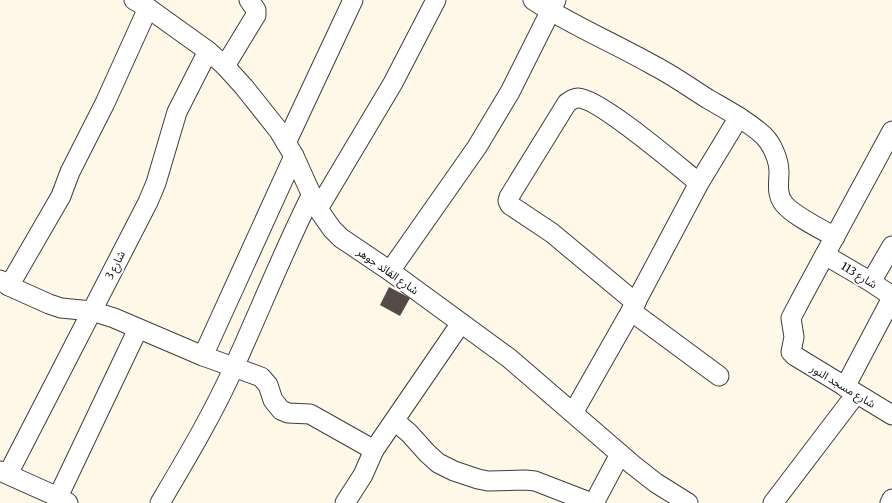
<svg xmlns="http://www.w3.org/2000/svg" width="892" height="503" font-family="Merriweather,'Noto Sans Arabic',serif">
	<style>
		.building { fill: #554a47 }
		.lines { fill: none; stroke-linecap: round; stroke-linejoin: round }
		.minor-casing { stroke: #3e3e3e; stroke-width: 21 }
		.minor { stroke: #fff; stroke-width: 19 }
		.labels { text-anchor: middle; stroke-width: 4; stroke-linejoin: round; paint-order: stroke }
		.street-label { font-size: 11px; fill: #0b0b0b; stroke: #fff }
	</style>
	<rect width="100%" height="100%" fill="#fff8e9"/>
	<polygon class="building" points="389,287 410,298 400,316 380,305"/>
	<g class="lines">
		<defs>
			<g id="minor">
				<polyline points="134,0 148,8 208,51 225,66 244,87 279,131 294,156 318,209 332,229 341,238 390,271 509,358 633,465 656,483 688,503"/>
				<path d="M533,0C571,25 612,42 651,64C671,74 689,87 708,99C727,110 748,121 764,136C772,144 779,160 779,172C779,183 776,194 784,204C794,216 821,229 835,237"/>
				<polyline points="225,66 256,15 256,10 249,0"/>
				<polyline points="892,131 802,297 791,318 794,337 791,352 795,356 892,415"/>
				<polyline points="286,143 353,0"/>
				<polyline points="318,209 393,83 436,0"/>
				<polyline points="825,255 871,282 892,296"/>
				<polyline points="390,271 477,147 510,92 556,0"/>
				<polyline points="0,280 9,286 49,304 61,308 92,311 114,318 203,356 261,377 268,385 273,400 281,410 288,413 310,414 374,450"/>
				<polyline points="871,282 892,246"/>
				<polyline points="9,286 61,196 70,172 105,103 148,8"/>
				<path d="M636,303L552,233L510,205L508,201L509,197L567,103C571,100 574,98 578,98C599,98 679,167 699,183"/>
				<polyline points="631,311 719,376"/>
				<polyline points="203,356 294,156"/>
				<polyline points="845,387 892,298"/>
				<polyline points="573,413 631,311 699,183 739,117"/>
				<polyline points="395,421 409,433 427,453 438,463 454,471 478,479 488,481 525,480 535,481 592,503"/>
				<polyline points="0,471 58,497 68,503"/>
				<polyline points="8,474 148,202 156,183 177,112 208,51"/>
				<polyline points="58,497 138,329"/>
				<path d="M160,503C186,459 213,414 234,367C260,310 283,252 311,196"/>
				<polyline points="345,503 363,475 374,450 461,323"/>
				<polyline points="594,503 620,454"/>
				<polyline points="773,503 856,394"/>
				<polyline points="890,503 892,499"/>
			</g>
		</defs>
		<use href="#minor" class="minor-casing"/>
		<use href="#minor" class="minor"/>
	</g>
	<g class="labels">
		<g class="street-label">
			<text transform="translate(115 265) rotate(-63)" y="4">شارع 3</text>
			<text transform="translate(388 271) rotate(35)" y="4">شارع القائد جوهر</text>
			<text transform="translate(859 275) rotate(31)" y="4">شارع 113</text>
			<text transform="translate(843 386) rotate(31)" y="4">شارع مسجد النور</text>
		</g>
	</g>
</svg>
